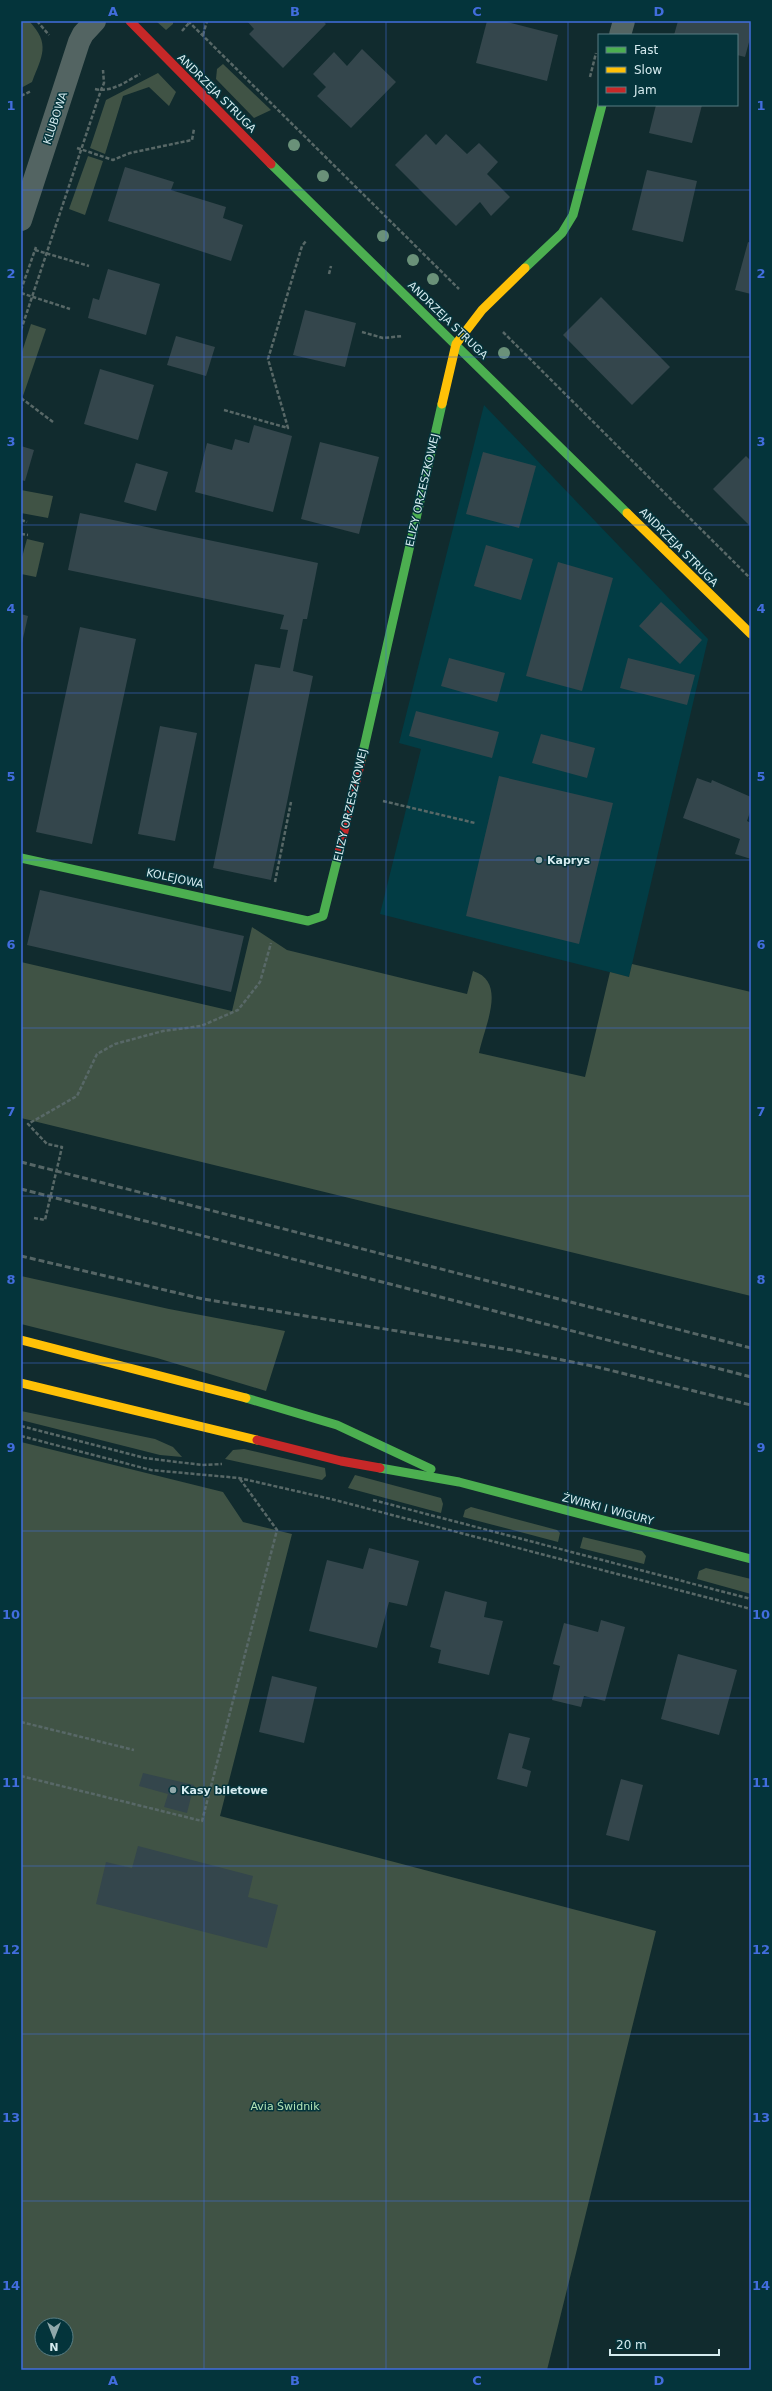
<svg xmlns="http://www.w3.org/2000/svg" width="772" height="2391" font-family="'DejaVu Sans',sans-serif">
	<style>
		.built { fill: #023c44 }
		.green { fill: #405345; fill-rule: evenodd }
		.building { fill: #34464c }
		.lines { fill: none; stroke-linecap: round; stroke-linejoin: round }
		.path { stroke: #586867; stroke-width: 2.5; stroke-dasharray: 4 2; stroke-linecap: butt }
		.street { stroke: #536462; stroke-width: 22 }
		.fast { stroke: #4caf50; stroke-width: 9 }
		.slow { stroke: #ffc107; stroke-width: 9 }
		.jam { stroke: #c62828; stroke-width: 9 }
		.rail { stroke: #566666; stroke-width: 3; stroke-dasharray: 6 3; stroke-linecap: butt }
		.tree { fill: #6a9179 }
		.grid { fill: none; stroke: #426ddd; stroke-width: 1; stroke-opacity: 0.55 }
		.poi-dot { fill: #90a8ab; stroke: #04343b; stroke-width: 1.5 }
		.labels { text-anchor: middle; stroke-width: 3; stroke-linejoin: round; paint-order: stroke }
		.street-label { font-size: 11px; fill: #d5ebef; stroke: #04343b }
		.poi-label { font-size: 11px; font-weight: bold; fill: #d5ebef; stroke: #04343b; text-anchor: start }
		.park-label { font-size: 11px; fill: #b2e4b7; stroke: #04343b }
		.neatline { fill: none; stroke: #426ddd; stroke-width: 1.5 }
		.grid-label { font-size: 13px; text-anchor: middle; font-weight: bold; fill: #426ddd }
	</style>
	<rect width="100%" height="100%" fill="#112b2e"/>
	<polygon class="built" points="484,405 708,639 629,977 380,914 421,749 399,743"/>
	<g class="green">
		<path d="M21,21H29C51,44 42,56 32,82L21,88Z"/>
		<polygon points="156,21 173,21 173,24 166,30"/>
		<polygon points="223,64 271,110 254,118 216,79 217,69"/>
		<polygon points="158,73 176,92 169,106 149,87 123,96 105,154 90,148 106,100"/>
		<polygon points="88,156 103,161 85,215 69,209"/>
		<polygon points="31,324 46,329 23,396 21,355"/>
		<polygon points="21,490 53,496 48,518 21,513"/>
		<polygon points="27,539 44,543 36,577 21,574 21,561"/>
		<path d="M252,927L287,950L467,994L473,971C508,982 484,1027 479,1053L585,1077L610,972L629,977L632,964L751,992V1296L21,1118V962L232,1011Z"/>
		<polygon points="21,1276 169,1309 285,1331 266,1391 157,1358 21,1324"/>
		<polygon points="21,1411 155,1439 173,1447 182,1457 160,1455 21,1420"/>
		<path d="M21,1442L223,1492L243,1522L292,1534L220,1816L656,1931L547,2370H21ZM42,2325H66V2349H42Z"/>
		<polygon points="244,1449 325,1468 326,1476 322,1480 225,1459 233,1450"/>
		<polygon points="355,1475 441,1498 443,1504 441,1513 348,1488"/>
		<polygon points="471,1507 557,1530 560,1533 558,1542 463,1517 465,1510"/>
		<polygon points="583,1537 642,1551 646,1556 644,1564 580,1548"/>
		<polygon points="706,1568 751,1579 751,1594 697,1579 699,1571"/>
	</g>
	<g class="building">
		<polygon points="247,21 323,21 326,24 283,68 249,34 254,29"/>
		<polygon points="487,21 503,21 558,35 547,81 476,63"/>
		<polygon points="678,21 751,21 751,35 745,57 737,55 737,35 674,35"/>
		<polygon points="362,49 396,82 351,128 317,96 326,87 313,74 334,52 347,66"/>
		<polygon points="656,105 702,105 692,143 649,133"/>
		<polygon points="426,134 436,145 446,134 467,154 479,143 498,162 487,174 510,197 491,216 480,202 456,226 395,165"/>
		<polygon points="125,167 174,182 171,190 226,207 223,218 243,225 231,261 108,221"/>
		<polygon points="647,170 697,181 683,242 632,230"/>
		<polygon points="748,242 751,243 751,294 735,290"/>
		<polygon points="108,269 160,284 146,335 88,318 93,298 99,300"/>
		<polygon points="601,297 670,367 632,405 563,335"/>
		<polygon points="305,310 356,323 345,367 293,355"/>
		<polygon points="176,336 215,347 206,376 167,365"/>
		<polygon points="100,369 154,385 138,440 84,424"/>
		<polygon points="254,425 292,436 273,512 195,492 207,443 232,450 235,439 249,443"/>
		<polygon points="320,442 379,457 359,534 301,519"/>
		<polygon points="21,446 34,450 25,481 21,480"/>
		<polygon points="483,452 536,466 519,528 466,514"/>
		<polygon points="746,456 751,461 751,527 713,489"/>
		<polygon points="136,463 168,472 156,511 124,502"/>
		<polygon points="80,513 318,563 307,619 303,619 293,671 313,676 271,880 213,868 255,664 280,668 288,630 280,629 284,615 68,570"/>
		<polygon points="486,545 533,559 521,600 474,586"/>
		<polygon points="558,562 613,578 582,691 526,676"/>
		<polygon points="661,602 702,640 680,664 639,626"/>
		<polygon points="21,614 28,616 22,643 21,643"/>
		<polygon points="80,627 136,639 92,844 36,832"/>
		<polygon points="449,658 505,673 497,702 441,686"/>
		<polygon points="628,658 695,675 687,705 620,688"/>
		<polygon points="416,711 499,732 492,758 409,736"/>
		<polygon points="160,726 197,733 175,841 138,834"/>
		<polygon points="541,734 595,748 587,778 532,763"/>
		<polygon points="499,776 613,803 579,944 466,916"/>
		<polygon points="697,778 711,783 712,780 751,797 751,809 747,821 751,823 751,859 735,854 740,839 683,818"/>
		<polygon points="40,890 244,936 231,992 27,945"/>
		<polygon points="369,1548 419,1561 407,1606 389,1602 377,1648 309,1631 327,1560 363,1569"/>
		<polygon points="445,1591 487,1602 484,1617 503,1621 489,1675 438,1663 441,1650 430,1647"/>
		<polygon points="601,1620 625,1627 605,1701 584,1696 581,1707 552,1700 560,1666 553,1664 564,1623 598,1632"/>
		<polygon points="678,1654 737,1670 719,1735 661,1719"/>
		<polygon points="272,1676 317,1687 304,1743 259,1732"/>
		<polygon points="509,1733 530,1738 522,1768 531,1771 527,1787 497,1779"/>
		<polygon points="143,1773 194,1785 187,1813 164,1807 168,1794 139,1786"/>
		<polygon points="621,1779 643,1785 629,1841 606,1835"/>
		<polygon points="138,1846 253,1876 248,1897 278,1905 267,1948 96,1904 106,1862 132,1868"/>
	</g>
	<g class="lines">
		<g class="path">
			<polyline points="37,21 49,35"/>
			<polyline points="188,21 459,289"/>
			<polyline points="182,31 189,23"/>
			<polyline points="203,35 207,21"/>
			<polyline points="590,77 596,53"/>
			<path d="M95,89C111,93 127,81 140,74"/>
			<polyline points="21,96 31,91"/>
			<polyline points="77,148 113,160 130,153 192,140 194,129"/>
			<polyline points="35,250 89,266"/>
			<polyline points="329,274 331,266"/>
			<polyline points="21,290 36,247"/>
			<polyline points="21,293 70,309"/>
			<polyline points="21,330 101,90 104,83 103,70"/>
			<polyline points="362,332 383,338 403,336"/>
			<polyline points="503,332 751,579"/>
			<polyline points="21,398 53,422"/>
			<polyline points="224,410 288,428 268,359 302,246 306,241"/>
			<polyline points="21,520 27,522"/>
			<polyline points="21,534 28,535"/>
			<polyline points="383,801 475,823"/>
			<polyline points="275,882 291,802"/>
			<polyline points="34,1218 45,1220 62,1147 47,1144 28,1124 77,1096 97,1054 115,1044 163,1031 201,1026 238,1010 260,982 271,943"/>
			<polyline points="21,1426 145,1458 202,1465 222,1464"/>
			<polyline points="21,1436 151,1470 239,1478 331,1499 751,1609"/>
			<polyline points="373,1500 751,1599"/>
			<polyline points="21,1722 134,1750"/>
			<polyline points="21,1776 202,1821 277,1530 240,1479"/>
		</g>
		<g class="street">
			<polyline points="620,35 624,21"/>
			<polyline points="21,220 79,42 83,34 95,21"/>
		</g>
		<g class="fast">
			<polyline points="271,164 627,513"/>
			<polyline points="525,268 562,233 573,215 602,105"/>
			<polyline points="361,761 442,404"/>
			<polyline points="21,858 308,921 323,916 339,852"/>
			<polyline points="246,1398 337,1425 431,1469"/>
			<polyline points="380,1468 459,1482 751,1559"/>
		</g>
		<g class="slow">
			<polyline points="442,404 456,344 482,310 525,268"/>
			<polyline points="627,513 751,634"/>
			<polyline points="21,1340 246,1398"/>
			<polyline points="21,1383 257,1440"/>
		</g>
		<g class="jam">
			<polyline points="130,21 271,164"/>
			<polyline points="339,852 361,761"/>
			<polyline points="257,1440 341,1461 380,1468"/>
		</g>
		<g class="rail">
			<polyline points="21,1162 751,1348"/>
			<polyline points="21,1189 751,1377"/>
			<polyline points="21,1256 203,1299 518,1351 597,1367 751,1405"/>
		</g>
	</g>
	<g class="tree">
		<circle cx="294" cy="145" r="6"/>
		<circle cx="323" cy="176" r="6"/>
		<circle cx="383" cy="236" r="6"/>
		<circle cx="413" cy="260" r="6"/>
		<circle cx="433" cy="279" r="6"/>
		<circle cx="504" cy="353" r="6"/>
	</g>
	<path class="grid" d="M204,21V2370M386,21V2370M568,21V2370M21,190H751M21,357H751M21,525H751M21,693H751M21,860H751M21,1028H751M21,1196H751M21,1363H751M21,1531H751M21,1698H751M21,1866H751M21,2034H751M21,2201H751"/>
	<g class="poi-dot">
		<circle cx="539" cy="860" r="4"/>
		<circle cx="173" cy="1790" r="4"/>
	</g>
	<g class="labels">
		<g class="street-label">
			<text transform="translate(217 93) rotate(45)" y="4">ANDRZEJA STRUGA</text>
			<text transform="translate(55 118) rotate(-72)" y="4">KLUBOWA</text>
			<text transform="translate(448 320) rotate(44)" y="4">ANDRZEJA STRUGA</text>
			<text transform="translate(422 490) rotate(-77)" y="4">ELIZY ORZESZKOWEJ</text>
			<text transform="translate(679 547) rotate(45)" y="4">ANDRZEJA STRUGA</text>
			<text transform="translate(350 805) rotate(-77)" y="4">ELIZY ORZESZKOWEJ</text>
			<text transform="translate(175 878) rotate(12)" y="4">KOLEJOWA</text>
			<text transform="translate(608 1509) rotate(15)" y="4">ŻWIRKI I WIGURY</text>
		</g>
		<g class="poi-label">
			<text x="547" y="864">Kaprys</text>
			<text x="181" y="1794">Kasy biletowe</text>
		</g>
		<g class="park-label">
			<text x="285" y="2110">Avia Świdnik</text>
		</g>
	</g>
	<rect width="772" height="2391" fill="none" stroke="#04343b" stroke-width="44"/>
	<rect x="598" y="34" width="140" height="72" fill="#04343b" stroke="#587d83"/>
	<rect x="606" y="47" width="20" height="6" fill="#4caf50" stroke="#587d83"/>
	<text x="634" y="54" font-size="12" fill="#d5ebef">Fast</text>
	<rect x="606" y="67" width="20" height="6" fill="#ffc107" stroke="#587d83"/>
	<text x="634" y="74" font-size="12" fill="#d5ebef">Slow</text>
	<rect x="606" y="87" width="20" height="6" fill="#c62828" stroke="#587d83"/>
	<text x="634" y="94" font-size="12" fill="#d5ebef">Jam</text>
	<g transform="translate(54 2337) rotate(180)"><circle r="19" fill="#04343b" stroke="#587d83"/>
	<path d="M0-3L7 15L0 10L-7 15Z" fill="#90a8ab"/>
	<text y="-6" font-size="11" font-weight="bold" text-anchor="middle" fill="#d5ebef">N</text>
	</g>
	<path d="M610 2349v6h109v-6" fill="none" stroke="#d5ebef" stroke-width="2"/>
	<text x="616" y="2349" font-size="12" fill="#d5ebef" stroke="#04343b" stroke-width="3" paint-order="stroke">20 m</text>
	<rect x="22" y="22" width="728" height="2347" class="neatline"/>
	<g class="grid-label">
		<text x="113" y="16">A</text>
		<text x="295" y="16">B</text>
		<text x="477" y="16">C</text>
		<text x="659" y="16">D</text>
		<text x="11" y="110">1</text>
		<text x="761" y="110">1</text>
		<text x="11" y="278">2</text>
		<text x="761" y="278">2</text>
		<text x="11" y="446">3</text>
		<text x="761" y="446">3</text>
		<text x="11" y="613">4</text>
		<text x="761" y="613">4</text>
		<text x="11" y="781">5</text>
		<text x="761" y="781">5</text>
		<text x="11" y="949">6</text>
		<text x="761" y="949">6</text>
		<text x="11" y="1116">7</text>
		<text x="761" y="1116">7</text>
		<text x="11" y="1284">8</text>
		<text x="761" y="1284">8</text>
		<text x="11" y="1452">9</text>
		<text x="761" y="1452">9</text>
		<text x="11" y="1619">10</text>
		<text x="761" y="1619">10</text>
		<text x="11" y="1787">11</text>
		<text x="761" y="1787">11</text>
		<text x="11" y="1954">12</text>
		<text x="761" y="1954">12</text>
		<text x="11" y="2122">13</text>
		<text x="761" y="2122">13</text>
		<text x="11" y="2290">14</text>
		<text x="761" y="2290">14</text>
		<text x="113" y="2385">A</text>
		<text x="295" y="2385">B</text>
		<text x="477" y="2385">C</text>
		<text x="659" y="2385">D</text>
	</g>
</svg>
